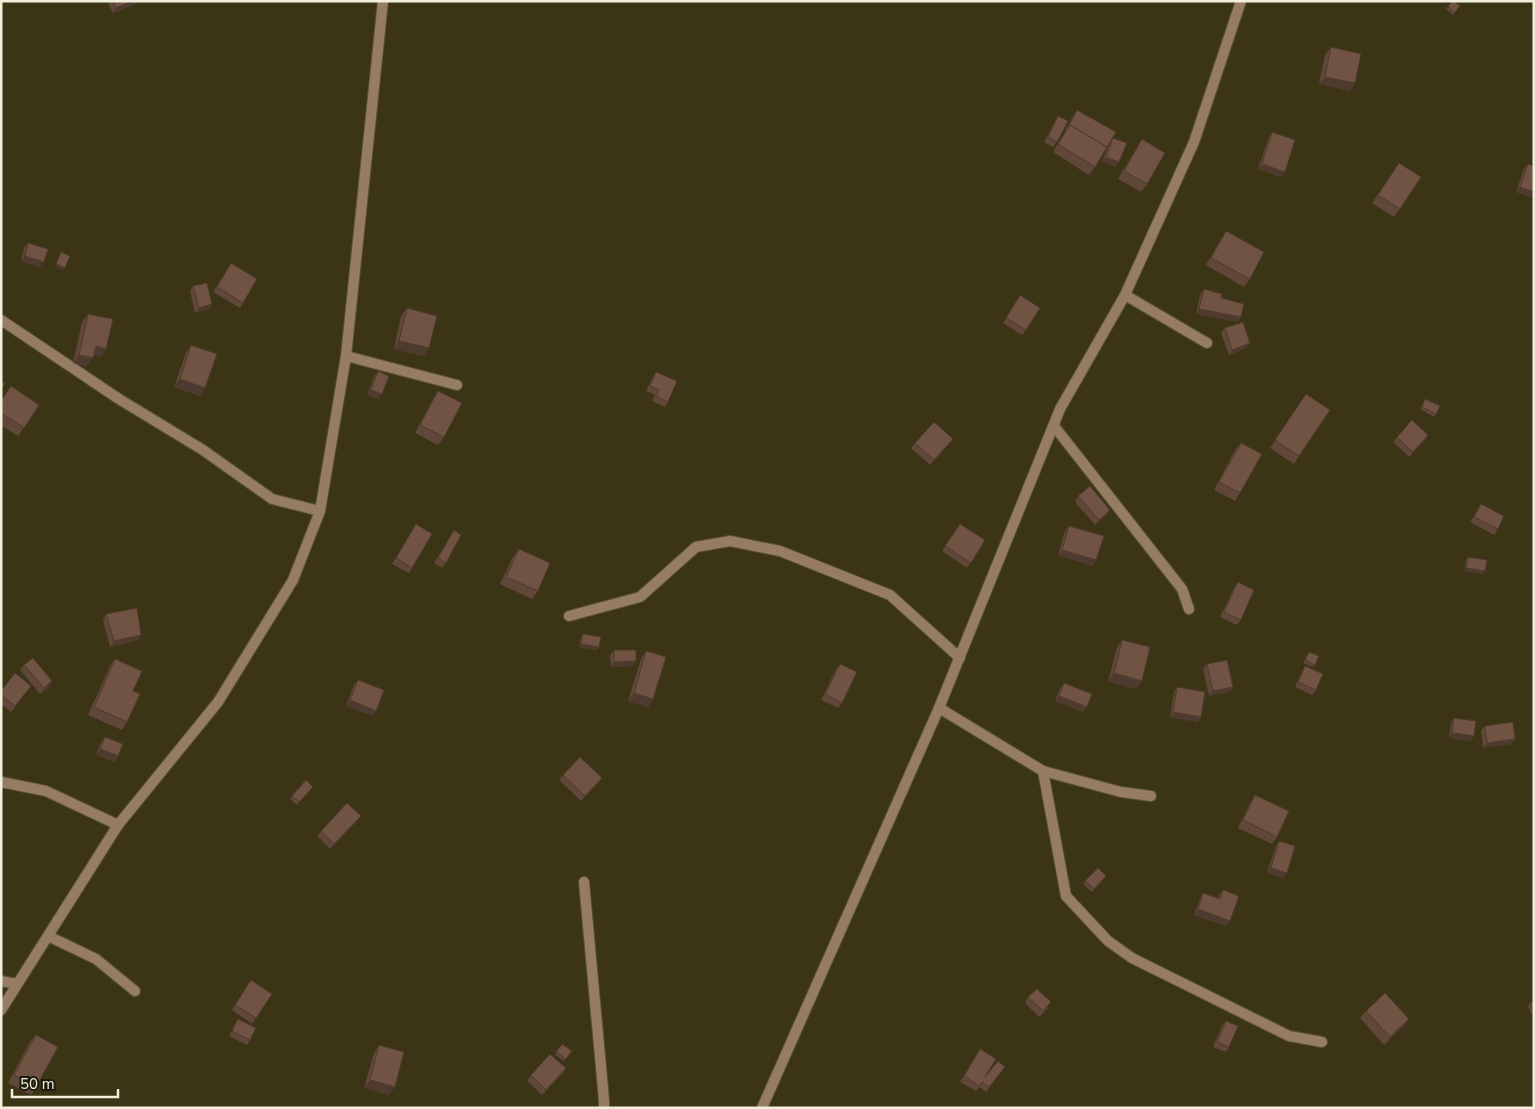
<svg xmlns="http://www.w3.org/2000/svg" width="1535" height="1109" font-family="'Nunito Sans',sans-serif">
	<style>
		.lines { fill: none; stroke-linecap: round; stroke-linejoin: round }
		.street-casing { stroke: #585335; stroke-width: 12 }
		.street { stroke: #967c63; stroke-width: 10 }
		.wall { fill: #604739 }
		.shaded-wall { fill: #4e3a2e }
		.building { fill: #705342; stroke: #4e3a2e }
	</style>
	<rect width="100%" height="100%" fill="#3b3515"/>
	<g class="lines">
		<defs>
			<g id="street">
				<polyline points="1125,295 1207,343"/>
				<polyline points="1,320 119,399 203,450 272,499 320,511"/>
				<polyline points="346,356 457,385"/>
				<polyline points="1054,426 1182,589 1189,609"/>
				<polyline points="569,616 640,597 696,547 730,541 780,551 890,595 960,658"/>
				<polyline points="939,708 1043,771 1121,792 1151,796"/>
				<polyline points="1043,771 1066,896 1108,941 1132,958 1289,1036 1322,1042"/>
				<polyline points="1,782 46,791 118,825"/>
				<polyline points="584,882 604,1100 604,1108"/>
				<polyline points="48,936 96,959 135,991"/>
				<polyline points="1,981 17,984"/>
				<polyline points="1,1010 118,825 218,702 293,580 320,511 346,356 383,1"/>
				<polyline points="762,1108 939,708 1060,409 1125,295 1194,142 1241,1"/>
			</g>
		</defs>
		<use href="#street" class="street-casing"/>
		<use href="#street" class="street"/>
	</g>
	<g class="wall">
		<polygon points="107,1 138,1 137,3 113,13"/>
		<polygon points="1448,6 1458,9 1453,15 1446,9"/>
		<polygon points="1331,47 1355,83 1350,91 1319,84 1325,55"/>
		<polygon points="1077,110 1095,167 1089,175 1053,152 1066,131 1065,130"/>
		<polygon points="1058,116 1057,142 1053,147 1044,142 1055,121"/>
		<polygon points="1272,132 1281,177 1258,169 1269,137"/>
		<polygon points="1113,138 1116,167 1102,162 1109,143"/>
		<polygon points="1142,139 1147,184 1141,192 1118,179 1137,147"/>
		<polygon points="1399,163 1421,177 1394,217 1372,203"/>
		<polygon points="1528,164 1534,198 1516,192 1524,169"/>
		<polygon points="1226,231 1250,279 1244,287 1206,265 1221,239"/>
		<polygon points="28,243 40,267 21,261 24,248"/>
		<polygon points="231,263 243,303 240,308 213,292"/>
		<polygon points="193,286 212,304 209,309 195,313 190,291"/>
		<polygon points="1204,289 1221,298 1241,317 1237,322 1196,314 1200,295"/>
		<polygon points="1017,301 1026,330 1022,335 1003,323"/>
		<polygon points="407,308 424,356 394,349 401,316"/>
		<polygon points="88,314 101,357 94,355 87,366 73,363 82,322"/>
		<polygon points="1225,328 1250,343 1246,348 1229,355 1221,333"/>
		<polygon points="191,345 200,396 174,387 186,353"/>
		<polygon points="378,371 382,394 378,399 367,395 374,377"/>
		<polygon points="656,372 668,402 665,407 652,401 655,395 646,391 653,377"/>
		<polygon points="438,391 444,437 438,445 415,433 433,399"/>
		<polygon points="1306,394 1299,456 1294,464 1270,448"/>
		<polygon points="1425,399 1436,414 1434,417 1420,409"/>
		<polygon points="1,401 39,405 18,436 1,425"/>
		<polygon points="1428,435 1425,440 1409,457 1393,442 1397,437"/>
		<polygon points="953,439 949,444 930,465 911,448 915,443"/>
		<polygon points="1241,443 1240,493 1235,501 1214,490 1235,450"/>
		<polygon points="1078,496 1107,515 1095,525 1075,502"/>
		<polygon points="1481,504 1498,529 1494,535 1470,522"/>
		<polygon points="416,524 412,568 409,573 392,564"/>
		<polygon points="960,524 985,540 967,568 942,551"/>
		<polygon points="1069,526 1096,560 1093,566 1058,555 1065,531"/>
		<polygon points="454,530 446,563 442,568 434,563"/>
		<polygon points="519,549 538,591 532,599 500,584 513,557"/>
		<polygon points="1468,557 1483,574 1465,571 1466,560"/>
		<polygon points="1238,582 1241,620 1237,625 1220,617 1234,588"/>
		<polygon points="106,614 141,635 138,640 110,647 103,620"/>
		<polygon points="583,634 599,647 597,650 579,647 581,637"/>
		<polygon points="1122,640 1142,681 1136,689 1108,681 1117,648"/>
		<polygon points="614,650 636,661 632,666 611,667 610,656"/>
		<polygon points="646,651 653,699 648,707 628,701 641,659"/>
		<polygon points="1309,652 1315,665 1313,667 1303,663"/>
		<polygon points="115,659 133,691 127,722 122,730 88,715 110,666"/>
		<polygon points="840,664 842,703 838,708 821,700 836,669"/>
		<polygon points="1207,664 1233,687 1229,692 1209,696 1203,669"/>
		<polygon points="24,665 49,687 40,694 20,670"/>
		<polygon points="1305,666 1316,690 1312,695 1295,687 1302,671"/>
		<polygon points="358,680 376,711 373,716 346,706 354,685"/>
		<polygon points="1064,683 1087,707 1083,712 1055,701 1060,689"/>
		<polygon points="31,686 11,712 1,704 1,691"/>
		<polygon points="1177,687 1201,717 1197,722 1170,717 1174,692"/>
		<polygon points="1454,718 1474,736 1470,741 1449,738 1451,723"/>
		<polygon points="1485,726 1515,739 1511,744 1483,748 1481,731"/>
		<polygon points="105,737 115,762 96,755 101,742"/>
		<polygon points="563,775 598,783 581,801 559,780"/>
		<polygon points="313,787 297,805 290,799 292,796"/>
		<polygon points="1255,795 1277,837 1272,844 1238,828 1250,803"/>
		<polygon points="357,821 330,849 317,836 321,831"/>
		<polygon points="1279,841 1287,873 1283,878 1267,873 1276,846"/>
		<polygon points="1104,879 1092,892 1083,884 1085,881"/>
		<polygon points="1223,890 1226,926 1194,915 1200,899 1203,893 1218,898 1219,895"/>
		<polygon points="251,980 272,994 252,1024 232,1010"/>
		<polygon points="1028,997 1048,1008 1039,1017 1025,1003"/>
		<polygon points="1534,1002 1534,1019 1528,1006 1530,1003"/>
		<polygon points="1366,1011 1409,1019 1404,1026 1384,1045 1360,1018"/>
		<polygon points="238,1019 250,1040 247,1045 229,1036 235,1024"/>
		<polygon points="1226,1021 1229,1047 1226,1052 1213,1047 1222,1026"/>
		<polygon points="36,1035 36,1087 31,1095 8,1083 30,1042"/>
		<polygon points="562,1044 572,1051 564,1061 555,1055"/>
		<polygon points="379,1045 389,1095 364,1088 374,1053"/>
		<polygon points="980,1049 985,1077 1005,1067 986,1092 979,1087 976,1091 960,1082"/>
		<polygon points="566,1068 562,1074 542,1095 527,1081 531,1075"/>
	</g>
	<g class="shaded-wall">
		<polygon points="132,1 138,1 137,3 113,13 116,8"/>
		<polygon points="1325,77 1355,83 1350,91 1319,84"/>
		<polygon points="1106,157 1119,162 1116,167 1102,162"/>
		<polygon points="1262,164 1285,172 1281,177 1258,169"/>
		<polygon points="1520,187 1534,192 1534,198 1516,192"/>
		<polygon points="25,256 44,262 40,267 21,261"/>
		<polygon points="56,264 65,268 63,270 54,267"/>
		<polygon points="212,304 209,309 195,313 199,308"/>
		<polygon points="1199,309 1241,317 1237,322 1196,314"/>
		<polygon points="399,341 429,348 424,356 394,349"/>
		<polygon points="1250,343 1246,348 1229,355 1232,350"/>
		<polygon points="96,346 106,349 101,357 90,354"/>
		<polygon points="79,355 93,358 87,366 73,363"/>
		<polygon points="180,379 205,388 200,396 174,387"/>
		<polygon points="371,390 382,394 378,399 367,395"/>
		<polygon points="1428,435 1425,440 1409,457 1413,452"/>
		<polygon points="1110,510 1107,515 1095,525 1099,520"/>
		<polygon points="1062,550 1096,560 1093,566 1058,555"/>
		<polygon points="1466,568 1485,571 1483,574 1465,571"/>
		<polygon points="141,635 138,640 110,647 114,641"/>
		<polygon points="581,644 599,647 597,650 579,647"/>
		<polygon points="636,661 632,666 611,667 614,662"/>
		<polygon points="1114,673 1142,681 1136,689 1108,681"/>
		<polygon points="52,681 49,687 40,694 44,688"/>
		<polygon points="1233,687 1229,692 1209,696 1213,691"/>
		<polygon points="634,693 653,699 648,707 628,701"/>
		<polygon points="1059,696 1087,707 1083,712 1055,701"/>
		<polygon points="350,700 376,711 373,716 346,706"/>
		<polygon points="1173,712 1201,717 1197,722 1170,717"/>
		<polygon points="1452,733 1474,736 1470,741 1449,738"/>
		<polygon points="1515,739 1511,744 1483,748 1487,743"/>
		<polygon points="100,749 118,756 115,762 96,755"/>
		<polygon points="602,778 598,783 581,801 585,796"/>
		<polygon points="361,816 357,821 330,849 334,844"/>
		<polygon points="1271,868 1287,873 1283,878 1267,873"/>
		<polygon points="1198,909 1230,921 1226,926 1194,915"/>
		<polygon points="1409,1019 1404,1026 1384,1045 1390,1037"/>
		<polygon points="566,1068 562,1074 542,1095 546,1090"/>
		<polygon points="370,1080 395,1087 389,1095 364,1088"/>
	</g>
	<g class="building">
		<polygon points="113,1 132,1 116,8"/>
		<polygon points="1453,1 1454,1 1460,6 1454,13 1448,6"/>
		<polygon points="1331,47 1361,54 1355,83 1325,77"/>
		<polygon points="1077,110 1116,132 1107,147 1070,125 1069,125"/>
		<polygon points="1058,116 1068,121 1057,142 1048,137"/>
		<polygon points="1070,125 1107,147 1095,167 1058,144"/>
		<polygon points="1272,132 1295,140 1285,172 1262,164"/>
		<polygon points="1113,138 1127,143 1119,162 1106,157"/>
		<polygon points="1142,139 1165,153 1147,184 1124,171"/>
		<polygon points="1399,163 1421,177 1400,209 1378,195"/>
		<polygon points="1528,164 1534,166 1534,192 1520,187"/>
		<polygon points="1226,231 1264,252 1250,279 1211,258"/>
		<polygon points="28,243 48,249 44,262 25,256"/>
		<polygon points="61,252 70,256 65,268 56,264"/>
		<polygon points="231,263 257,279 243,303 217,287"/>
		<polygon points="207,283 212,304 199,308 193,286"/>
		<polygon points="1204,289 1222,294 1221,298 1244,304 1241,317 1199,309"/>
		<polygon points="1020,295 1040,308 1026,330 1006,318"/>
		<polygon points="407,308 437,316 429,348 399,341"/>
		<polygon points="88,314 113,319 106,349 96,346 93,358 79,355"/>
		<polygon points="1243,322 1250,343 1232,350 1225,328"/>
		<polygon points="191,345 217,354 205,388 180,379"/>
		<polygon points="378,371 389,376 382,394 371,390"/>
		<polygon points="656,372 677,381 668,402 656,396 659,390 650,386"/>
		<polygon points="1,381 5,384 1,388"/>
		<polygon points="11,386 39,405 24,428 1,413 1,401"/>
		<polygon points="438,391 462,403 444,437 420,425"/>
		<polygon points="1306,394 1330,410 1299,456 1275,440"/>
		<polygon points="1425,399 1440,406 1436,414 1422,407"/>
		<polygon points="1412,420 1428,435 1413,452 1397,437"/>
		<polygon points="934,422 953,439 934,460 915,443"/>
		<polygon points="1241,443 1262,454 1240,493 1219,482"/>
		<polygon points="1090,486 1110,510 1099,520 1078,496"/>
		<polygon points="1481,504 1504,516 1498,529 1474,517"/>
		<polygon points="416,524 432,534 412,568 396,558"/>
		<polygon points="960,524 985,540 971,563 945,546"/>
		<polygon points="1069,526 1104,536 1096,560 1062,550"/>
		<polygon points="454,530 461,535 446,563 438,558"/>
		<polygon points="519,549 550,563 538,591 506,577"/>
		<polygon points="1468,557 1487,560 1485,571 1466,568"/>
		<polygon points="1238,582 1254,590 1241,620 1224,612"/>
		<polygon points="137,608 141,635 114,641 106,614"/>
		<polygon points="583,634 601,637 599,647 581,644"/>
		<polygon points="1122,640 1150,647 1142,681 1114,673"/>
		<polygon points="614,650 636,650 636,661 614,662"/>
		<polygon points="646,651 666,657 653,699 634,693"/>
		<polygon points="1309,652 1319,656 1315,665 1305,660"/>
		<polygon points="33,658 52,681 44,688 24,665"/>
		<polygon points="115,659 142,671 133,691 140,694 127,722 94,707"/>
		<polygon points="1227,660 1233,687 1213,691 1207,664"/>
		<polygon points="840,664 857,672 842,703 825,694"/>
		<polygon points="1305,666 1323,674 1316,690 1298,682"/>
		<polygon points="15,673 31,686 15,706 1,695 1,691"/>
		<polygon points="358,680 384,690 376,711 350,700"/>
		<polygon points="1064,683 1092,694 1087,707 1059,696"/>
		<polygon points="1177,687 1205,692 1201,717 1173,712"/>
		<polygon points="1454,718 1476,721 1474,736 1452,733"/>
		<polygon points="1513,722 1515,739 1487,743 1485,726"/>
		<polygon points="105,737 123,744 118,756 100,749"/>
		<polygon points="580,757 602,778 585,796 563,775"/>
		<polygon points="306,780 313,787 299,802 292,796"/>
		<polygon points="1255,795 1289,811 1277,837 1243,820"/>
		<polygon points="347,803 361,816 334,844 321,831"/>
		<polygon points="1279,841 1295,846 1287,873 1271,868"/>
		<polygon points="1098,868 1106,876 1094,889 1085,881"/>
		<polygon points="1223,890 1239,896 1230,921 1198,909 1203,893 1220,899"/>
		<polygon points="251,980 272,994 256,1018 235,1005"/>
		<polygon points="1037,989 1051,1002 1043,1011 1028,997"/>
		<polygon points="1385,993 1409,1019 1390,1037 1366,1011"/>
		<polygon points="1534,1002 1534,1012 1530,1003"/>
		<polygon points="238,1019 256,1028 250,1040 232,1031"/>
		<polygon points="1226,1021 1238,1026 1229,1047 1217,1042"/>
		<polygon points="36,1035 58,1047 36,1087 14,1075"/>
		<polygon points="562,1044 572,1051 566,1059 556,1052"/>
		<polygon points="379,1045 404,1052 395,1087 370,1080"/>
		<polygon points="980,1049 996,1059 985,1077 998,1061 1005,1067 989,1087 982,1082 979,1086 964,1076"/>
		<polygon points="550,1054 566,1068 546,1090 531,1075"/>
	</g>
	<rect width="1535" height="1109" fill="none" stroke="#f2efdc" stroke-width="5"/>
	<path d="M12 1089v8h106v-8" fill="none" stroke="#f2efdc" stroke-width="2.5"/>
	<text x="20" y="1089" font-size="15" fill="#f2efdc" stroke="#1f1c0f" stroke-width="4" paint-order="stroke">50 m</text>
</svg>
